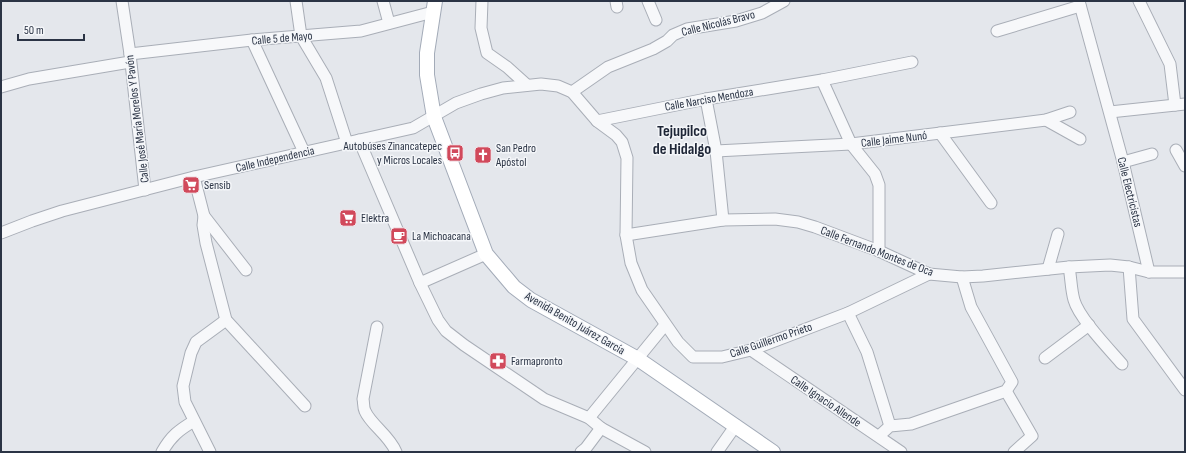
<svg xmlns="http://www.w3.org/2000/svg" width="1186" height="453" font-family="'Sofia Sans Condensed',sans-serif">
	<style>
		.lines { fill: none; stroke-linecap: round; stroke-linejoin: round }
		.minor-casing { stroke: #a9aeb7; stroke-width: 13 }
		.major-casing { stroke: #a3abb8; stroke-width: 16 }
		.minor { stroke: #f7f8fa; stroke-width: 11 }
		.major { stroke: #fff; stroke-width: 14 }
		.labels { text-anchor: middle; stroke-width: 3; stroke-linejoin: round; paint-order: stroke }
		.street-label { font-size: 12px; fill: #2b3445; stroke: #f4f6f9 }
		.poi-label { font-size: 12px; fill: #2b3445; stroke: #f4f6f9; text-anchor: start }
		.district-label { font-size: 16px; font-weight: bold; fill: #1d2536; stroke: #f4f6f9 }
	</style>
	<rect width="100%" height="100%" fill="#e4e7ec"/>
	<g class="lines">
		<defs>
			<g id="minor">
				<polyline points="122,1 130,54 145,190"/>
				<polyline points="296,1 301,36 326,78 347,143"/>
				<polyline points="383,1 389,23"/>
				<polyline points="482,1 481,28 487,53 507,67 527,85"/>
				<polyline points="616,1 617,7"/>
				<polyline points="648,1 656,20"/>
				<polyline points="1079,1 1123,162 1149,272"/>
				<polyline points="1139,1 1170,64 1175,105"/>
				<polyline points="997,31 1080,6"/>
				<polyline points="252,40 304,152"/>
				<polyline points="130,54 252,40 361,31 433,12"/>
				<polyline points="822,80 851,144 875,174 879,185 879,251"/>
				<polyline points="1,87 29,79 130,62"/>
				<polyline points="572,92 608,67 653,49 667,41 673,35 687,29 736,21 762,13 784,1"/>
				<polyline points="706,99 716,151 723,220"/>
				<polyline points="1110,112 1185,104"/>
				<polyline points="1046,120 1080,139"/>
				<polyline points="597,121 706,99 822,80 912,62"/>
				<polyline points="940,133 991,203"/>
				<polyline points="359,140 420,283 438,320 446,331 464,345 544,399 589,418 601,428 645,452"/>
				<polyline points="1176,150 1185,166"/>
				<polyline points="716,151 851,144 1046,120 1070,112"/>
				<polyline points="1123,162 1152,154"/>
				<polyline points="194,177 204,216 203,225 206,243 226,320 305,406"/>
				<polyline points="204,216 246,270"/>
				<polyline points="1,233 32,221 62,211 194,177 413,128 456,103 481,94 503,88 541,84 558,86 572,92 597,121 616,135 622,142 627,158 626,235 631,263 642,290 678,342 693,357 722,357 751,350 848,313 929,274"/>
				<polyline points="626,235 723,220 775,219 798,222 815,227 879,251 929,274 962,277 983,276 1069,267 1110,265 1129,267 1149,272 1185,272"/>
				<path d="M1069,267C1071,277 1071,290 1074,300C1079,318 1109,349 1122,364"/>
				<polyline points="1129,267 1133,319 1185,390"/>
				<polyline points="1048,269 1058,234"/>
				<polyline points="420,283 486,254"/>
				<polyline points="848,313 867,352 890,426"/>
				<path d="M377,327L363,399C364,403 363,407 365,411C371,425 389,435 396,452"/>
				<polyline points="751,350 901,452"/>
				<polyline points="1045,358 1089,325"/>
				<polyline points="1006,391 1032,436 1014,452"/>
				<polyline points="589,418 665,325"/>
				<polyline points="879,436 890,426 911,424 1006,391 1012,382 971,307 962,277"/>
				<path d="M162,452C171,436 179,430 194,421"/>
				<polyline points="210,452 185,402 183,386 191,353 196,342 226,320"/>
				<polyline points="581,452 586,448 601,428"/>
				<polyline points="717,452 736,425"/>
			</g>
			<polyline id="major" points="435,1 427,53 427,75 434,117 486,254 514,287 531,300 638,359 773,452"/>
		</defs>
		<use href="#minor" class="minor-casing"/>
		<use href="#major" class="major-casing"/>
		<use href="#minor" class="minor"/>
		<use href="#major" class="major"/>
	</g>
	<defs>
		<symbol id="bus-square" viewBox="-11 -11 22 22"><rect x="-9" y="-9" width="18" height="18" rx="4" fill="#d1495b" stroke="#f4f6f9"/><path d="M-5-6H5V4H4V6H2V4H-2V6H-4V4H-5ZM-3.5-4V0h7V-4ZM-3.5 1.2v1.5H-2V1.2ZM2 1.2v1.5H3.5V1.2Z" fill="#fff"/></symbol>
		<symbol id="church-square" viewBox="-11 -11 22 22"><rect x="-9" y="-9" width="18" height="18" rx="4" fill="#d1495b" stroke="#f4f6f9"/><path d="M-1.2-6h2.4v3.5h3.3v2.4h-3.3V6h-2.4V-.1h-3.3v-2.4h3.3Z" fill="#fff"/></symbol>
		<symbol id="supermarket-square" viewBox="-11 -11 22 22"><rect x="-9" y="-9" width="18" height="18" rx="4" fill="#d1495b" stroke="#f4f6f9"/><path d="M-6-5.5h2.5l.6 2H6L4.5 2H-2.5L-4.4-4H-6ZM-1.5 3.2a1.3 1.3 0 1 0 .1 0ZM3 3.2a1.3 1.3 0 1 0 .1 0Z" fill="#fff"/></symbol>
		<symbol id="cafe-square" viewBox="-11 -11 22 22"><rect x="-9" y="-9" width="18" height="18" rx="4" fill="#d1495b" stroke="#f4f6f9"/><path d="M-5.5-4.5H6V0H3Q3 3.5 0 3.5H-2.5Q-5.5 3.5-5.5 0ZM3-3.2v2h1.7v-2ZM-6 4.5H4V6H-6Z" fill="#fff"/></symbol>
		<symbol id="pharmacy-square" viewBox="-11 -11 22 22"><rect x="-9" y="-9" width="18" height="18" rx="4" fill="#d1495b" stroke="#f4f6f9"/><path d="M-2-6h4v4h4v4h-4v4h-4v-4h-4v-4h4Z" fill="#fff"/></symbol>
	</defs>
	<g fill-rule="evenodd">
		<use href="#bus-square" x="445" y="143" width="20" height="20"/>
		<use href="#church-square" x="473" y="145" width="20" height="20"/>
		<use href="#supermarket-square" x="181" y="175" width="20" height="20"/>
		<use href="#supermarket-square" x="338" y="208" width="20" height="20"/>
		<use href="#cafe-square" x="389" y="226" width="20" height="20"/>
		<use href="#pharmacy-square" x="488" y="351" width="20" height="20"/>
	</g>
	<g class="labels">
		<g class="street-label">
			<text transform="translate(718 23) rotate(-14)" y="4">Calle Nicolás Bravo</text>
			<text transform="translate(282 38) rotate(-5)" y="4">Calle 5 de Mayo</text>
			<text transform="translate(709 99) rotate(-10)" y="4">Calle Narciso Mendoza</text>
			<text transform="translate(137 119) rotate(-97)" y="4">Calle José María Morelos Y Pavón</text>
			<text transform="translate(894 139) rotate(-7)" y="4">Calle Jaime Nunó</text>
			<text transform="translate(275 159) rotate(-13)" y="4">Calle Independencia</text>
			<text transform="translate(1130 192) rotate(76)" y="4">Calle Electricistas</text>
			<text transform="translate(877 251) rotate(21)" y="4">Calle Fernando Montes de Oca</text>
			<text transform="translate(575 323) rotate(30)" y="4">Avenida Benito Juárez García</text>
			<text transform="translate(771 340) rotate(-19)" y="4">Calle Guillermo Prieto</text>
			<text transform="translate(826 401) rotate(34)" y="4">Calle Ignacio Allende</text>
		</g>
		<g class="poi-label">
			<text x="442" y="150" text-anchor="end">Autobúses Zinancatepec<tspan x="442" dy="14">y Micros Locales</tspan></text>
			<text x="496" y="152">San Pedro<tspan x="496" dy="14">Apóstol</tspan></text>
			<text x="204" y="189">Sensib</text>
			<text x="361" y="222">Elektra</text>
			<text x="412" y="240">La Michoacana</text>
			<text x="511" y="365">Farmapronto</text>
		</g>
		<g class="district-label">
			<text x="682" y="136">Tejupilco<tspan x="682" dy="18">de Hidalgo</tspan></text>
		</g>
	</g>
	<rect width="1186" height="453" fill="none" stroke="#2b3445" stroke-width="4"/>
	<path d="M18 34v6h66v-6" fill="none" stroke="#2b3445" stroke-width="2"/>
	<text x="24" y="34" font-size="12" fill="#2b3445" stroke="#f4f6f9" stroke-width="3" paint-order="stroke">50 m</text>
</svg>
